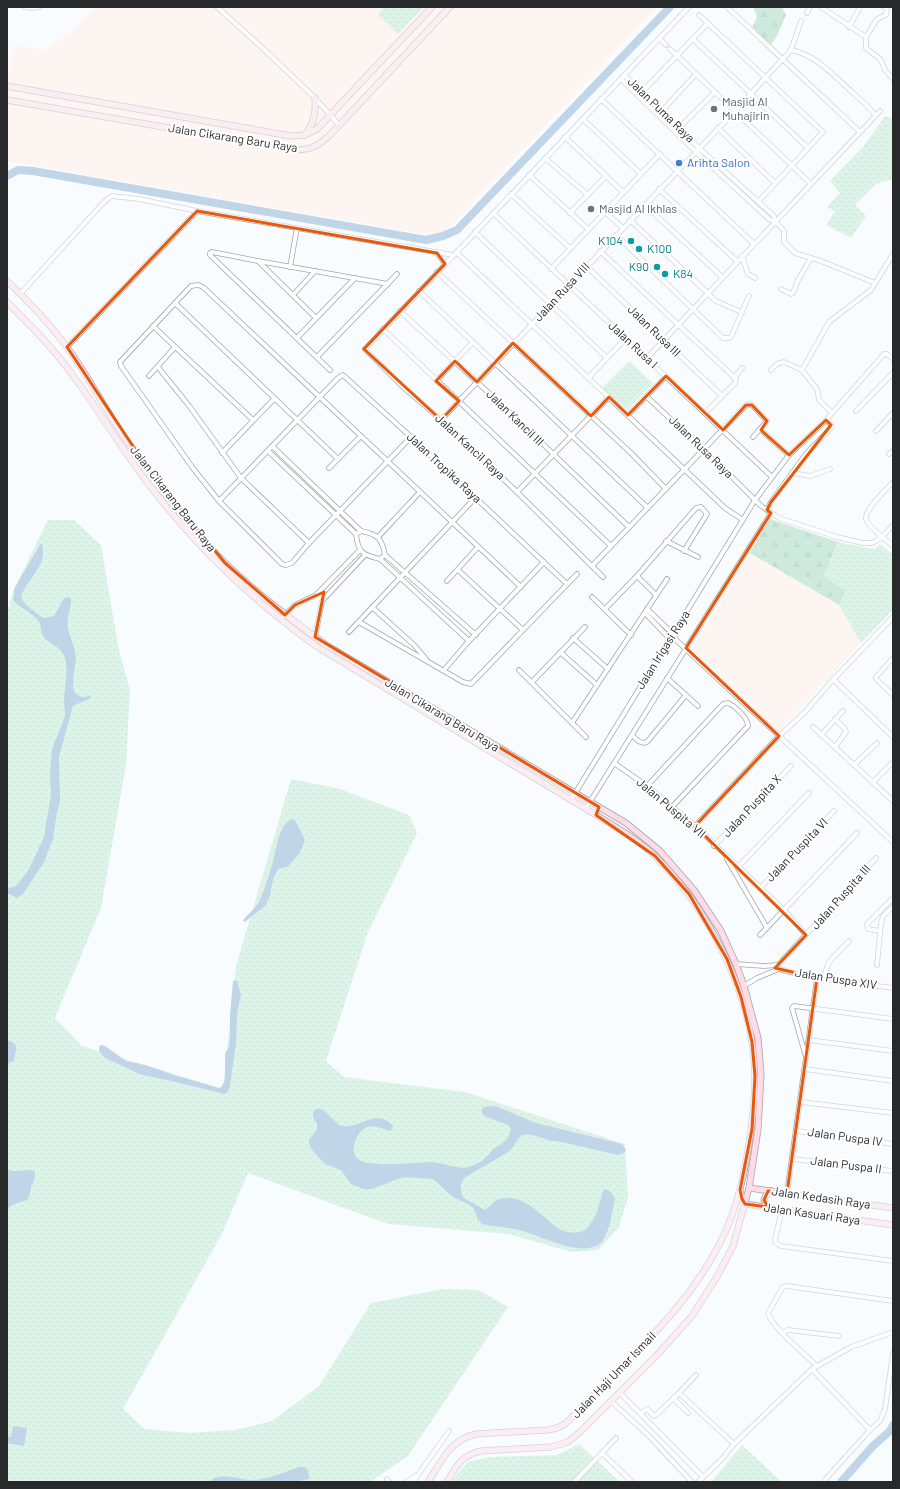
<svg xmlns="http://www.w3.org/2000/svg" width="900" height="1489" font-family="Barlow,sans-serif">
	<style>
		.industrial { fill: #feeee2 }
		.grass { fill: url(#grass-dots) }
		.forest { fill: url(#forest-firs) }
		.water { fill: #7ba9ce }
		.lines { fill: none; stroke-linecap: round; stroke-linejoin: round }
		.river { stroke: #7ba9ce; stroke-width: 8 }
		.street-casing { stroke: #a3a6a8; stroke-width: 5.5 }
		.secondary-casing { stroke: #a3a6a8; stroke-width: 7 }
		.street { stroke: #fff; stroke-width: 4 }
		.secondary { stroke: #fedce7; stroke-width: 5.5 }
		.marked { fill: none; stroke: #e8590c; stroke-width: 3; stroke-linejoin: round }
		.worship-dot { fill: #6b7280; stroke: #fff; stroke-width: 1.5 }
		.shop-dot { fill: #3f7fe0; stroke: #fff; stroke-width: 1.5 }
		.culture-dot { fill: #0f9aa8; stroke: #fff; stroke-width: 1.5 }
		.labels { text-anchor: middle; stroke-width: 4; stroke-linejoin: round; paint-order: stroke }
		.worship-label { font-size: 12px; fill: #5b616d; stroke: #fff; text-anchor: start }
		.street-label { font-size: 12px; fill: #28292a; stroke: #fff }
		.shop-label { font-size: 12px; fill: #366cbe; stroke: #fff; text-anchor: start }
		.culture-label { font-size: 12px; fill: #0d838f; stroke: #fff; text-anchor: end }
	</style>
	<defs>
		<pattern id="grass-dots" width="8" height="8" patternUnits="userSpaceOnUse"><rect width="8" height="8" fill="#b8e9cf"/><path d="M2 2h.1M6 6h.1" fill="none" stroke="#9ec8b2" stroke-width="1.8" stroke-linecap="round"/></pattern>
		<pattern id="forest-firs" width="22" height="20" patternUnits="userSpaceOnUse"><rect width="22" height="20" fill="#9ad5b6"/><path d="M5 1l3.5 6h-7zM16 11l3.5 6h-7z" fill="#85b79d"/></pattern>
	</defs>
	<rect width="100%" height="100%" fill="#f9fcfe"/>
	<g class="industrial">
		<polygon points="96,7 657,7 447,230 429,235 7,161 7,79 14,44 46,51 85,19"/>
		<polygon points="750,553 839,605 861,643 778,732 692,650"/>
	</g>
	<g class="grass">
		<polygon points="384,7 424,7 398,34 378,15"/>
		<polygon points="885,116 893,119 893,177 892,179 876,184 855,205 866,216 851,238 826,225 835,211 827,207 840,193 830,181 863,147"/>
		<polygon points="629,361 653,383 627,410 602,388"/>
		<polygon points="48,520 74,520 101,545 118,645 130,691 126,765 101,908 55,1018 82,1046 223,1089 236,966 291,779 340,789 409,815 417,833 368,932 326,1061 344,1077 465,1092 625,1144 628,1197 619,1227 598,1250 572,1252 508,1234 388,1224 248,1173 222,1234 123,1409 145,1429 189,1433 236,1430 272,1421 319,1386 371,1303 443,1289 479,1290 508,1307 408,1456 370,1482 7,1482 7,613 13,591"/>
		<polygon points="838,542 874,549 880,544 893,555 893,610 861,643 839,605 846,591 824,576"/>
		<polygon points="579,1444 620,1482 451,1482 468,1462 490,1457 557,1455"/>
		<polygon points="742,1445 782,1482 711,1482"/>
	</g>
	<g class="forest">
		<polygon points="753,7 782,7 786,15 777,36 770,46 752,28 757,17"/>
		<polygon points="770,519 838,542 824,576 846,591 839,605 750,553"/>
	</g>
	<g class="water">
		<path d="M41,543C51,563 25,580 21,598C24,604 38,615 44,618L54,616L64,598L68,597L71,599C72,606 66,616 68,627C69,637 75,646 76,657C76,667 68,690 78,695C82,698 85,698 90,695L91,698L73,706L59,757L60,801L57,812L53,839L44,862L23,894L17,898L7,893V888L14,887L18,884L29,869L44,837L51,794L50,776L52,749L65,716C65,710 64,706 64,700C64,686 71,666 62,652C57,645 47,643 43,636C40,631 42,624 37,619C31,612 18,607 13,600L15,587Z"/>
		<path d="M292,819L295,820L305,840L300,853L287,867L278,869L273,879L270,896L266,905L245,922L243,921C246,915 253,911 257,905C263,897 270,872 273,861C277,848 278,825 292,819Z"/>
		<polygon points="235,980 237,981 241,995 237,1014 236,1044 230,1085 228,1092 225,1094 167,1080 142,1075 105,1058 99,1051 99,1047 101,1045 105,1046 126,1061 145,1065 174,1075 219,1088 222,1086 225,1080 225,1053 229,1047 230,1037 230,1014 233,981"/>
		<path d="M7,1040C20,1043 16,1050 14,1060L7,1065Z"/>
		<path d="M491,1106L498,1107L536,1123L622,1144L626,1150L624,1153L618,1155L557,1141C548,1143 528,1129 520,1137C515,1141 514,1148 508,1152L464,1178C459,1185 460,1191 464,1198L485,1210C490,1207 492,1202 497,1200C522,1190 541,1217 558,1228C567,1234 582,1235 589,1226C598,1216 599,1201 604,1189C610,1190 613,1193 615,1199C612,1210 610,1231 603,1240C587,1262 538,1234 519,1230C506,1227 494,1227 482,1224L478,1220L474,1209L470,1205L453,1197L433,1179L403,1177L372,1189H363L351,1184L341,1170L325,1164L312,1150L309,1144V1140L317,1129V1124L313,1117V1112C323,1100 332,1124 343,1126C360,1129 377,1107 393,1126L391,1131C384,1129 374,1125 367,1127C356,1132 348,1152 359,1160C369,1167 416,1163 430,1162C441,1162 459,1170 469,1167C475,1165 483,1161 487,1156C490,1154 491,1151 493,1149C498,1146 504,1143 508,1138L511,1128L508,1125L484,1116L481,1110L484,1107Z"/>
		<path d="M7,1169C15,1174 25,1168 34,1171C37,1178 33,1181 31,1187C30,1192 30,1195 27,1200L12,1205L7,1209Z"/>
		<polygon points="13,1426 27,1428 24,1446 7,1443 7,1436 11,1437"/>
		<path d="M299,1467C308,1466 309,1471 309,1479L295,1482H209C222,1470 239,1481 254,1480C269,1479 285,1472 299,1467Z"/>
	</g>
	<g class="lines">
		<g class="river">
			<polyline points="7,176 18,170 33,171 426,240 443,236 457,230 670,7"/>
			<polyline points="841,1482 873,1446 890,1431 893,1425"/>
		</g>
		<defs>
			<g id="street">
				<polyline points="25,7 33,8 39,7"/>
				<polyline points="217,7 270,55 315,98 339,125"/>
				<polyline points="727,7 859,131"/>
				<polyline points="821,7 866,37 866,48 881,60 885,70 893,79"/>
				<polyline points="807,13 810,7"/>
				<polyline points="699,15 823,132 758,202"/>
				<polyline points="849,27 860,7"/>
				<polyline points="866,37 877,19 886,15 887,10 884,7"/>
				<polyline points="659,38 666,45"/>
				<polyline points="693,39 808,148"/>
				<polyline points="670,49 810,183"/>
				<polyline points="791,50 801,21"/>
				<polyline points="624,75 699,148 774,216 775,221 784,231 784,242 795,253 821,261 875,283"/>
				<polyline points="621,79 695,151 770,220 775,221"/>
				<polyline points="642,92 708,23"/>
				<polyline points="601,99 754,244"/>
				<polyline points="671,101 696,74"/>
				<polyline points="662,111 670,102"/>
				<polyline points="583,119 641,174"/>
				<polyline points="679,128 715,92"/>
				<polyline points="718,128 775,183"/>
				<polyline points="565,137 623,192"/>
				<polyline points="545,158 588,195"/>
				<polyline points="529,175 588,229"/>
				<polyline points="659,189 737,261"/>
				<polyline points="511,194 570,248"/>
				<polyline points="645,205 722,277"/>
				<polyline points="605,212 623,228"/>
				<polyline points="493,213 772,477"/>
				<polyline points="570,213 606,176"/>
				<polyline points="630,220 716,301 741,312"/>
				<polyline points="475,232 607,358"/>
				<polyline points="616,235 723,338 729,338 731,337 749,296"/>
				<polyline points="600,251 736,379 735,383 705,413"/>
				<polyline points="456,252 725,508 743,520"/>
				<polyline points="437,253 445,264"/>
				<polyline points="742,256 748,274 755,278"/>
				<polyline points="259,262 316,318"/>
				<polyline points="586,266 722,396"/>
				<polyline points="290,267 297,228"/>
				<polyline points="551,269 660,154"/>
				<polyline points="437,272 631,453 666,489"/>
				<polyline points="781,289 791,294 793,293 798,280 811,258"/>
				<polyline points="419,291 648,508"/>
				<polyline points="20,294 104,202 112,196 139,199 197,211 453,255"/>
				<polyline points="293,295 315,271"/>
				<polyline points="175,303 338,459"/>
				<polyline points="400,311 517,419 629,527"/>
				<polyline points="153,326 253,420"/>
				<polyline points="383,329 611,546"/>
				<polyline points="297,338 355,278"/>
				<polyline points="67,347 197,211"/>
				<polyline points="317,357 397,274"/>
				<polyline points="647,358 880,111"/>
				<polyline points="158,367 190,407 241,478 309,543"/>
				<polyline points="330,370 210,255 210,253 212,252 258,261 388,284"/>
				<polyline points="771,370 777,364 784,362 802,370"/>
				<polyline points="149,376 175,347"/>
				<polyline points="588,378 626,338"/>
				<polyline points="734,378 742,368"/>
				<polyline points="436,381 473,342"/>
				<polyline points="646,396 731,476 760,505 779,518 837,537 863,543 872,543 876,541 882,537 893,525"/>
				<polyline points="856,411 893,373"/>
				<polyline points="832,413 819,400 817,389 802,370 829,322 871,290 893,254"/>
				<polyline points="628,415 666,376"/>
				<path d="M441,420L735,111L791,50C816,55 833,75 851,91C859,99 869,106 875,115"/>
				<polyline points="760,429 789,455"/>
				<polyline points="876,431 893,413"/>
				<polyline points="411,437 340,511 336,515 309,543 292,563 286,565 282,564 219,501 192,467 121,366 120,362 191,286 198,285 203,287 521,587"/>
				<polyline points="272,446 361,531"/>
				<polyline points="268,451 356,534"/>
				<polyline points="222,453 274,399"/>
				<polyline points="889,454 893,451"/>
				<polyline points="329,468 361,436"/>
				<polyline points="792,473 810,476 830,469"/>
				<path d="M893,482C887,489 864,510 866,519C869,528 886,540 893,546"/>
				<polyline points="517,492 609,397"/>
				<polyline points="219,501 338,378 343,375 411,437 567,584"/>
				<polyline points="767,510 771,502 806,454 831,428 831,425 826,420"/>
				<polyline points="378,537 420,492"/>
				<polyline points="666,541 698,557"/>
				<polyline points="385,555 476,635"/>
				<path d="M380,559L385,555C382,538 377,534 361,531L356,534C358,553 363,555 380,559L469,641"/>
				<polyline points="592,566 747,404 752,405 767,421 753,437"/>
				<polyline points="458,570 523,630"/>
				<polyline points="637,576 656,595"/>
				<polyline points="603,577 517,492 441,420 403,387 365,349 689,7"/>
				<polyline points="447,581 478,547"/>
				<polyline points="592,597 631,635"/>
				<polyline points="372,607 414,645 426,659"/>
				<polyline points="605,609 637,576 696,508 701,507 707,514 684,551"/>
				<polyline points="645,613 670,639 676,640 673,634 647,609"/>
				<polyline points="284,616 295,605 316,595 360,550"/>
				<polyline points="359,622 463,682 471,684 577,574"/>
				<polyline points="349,632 475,498"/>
				<polyline points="315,637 322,601 365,555"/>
				<polyline points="573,638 608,669"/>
				<polyline points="676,640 893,842"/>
				<polyline points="560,652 597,685"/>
				<polyline points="893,658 876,677 876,679 893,695"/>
				<polyline points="444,670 469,641 544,562"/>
				<polyline points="519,670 586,737"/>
				<polyline points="667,678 698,706"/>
				<polyline points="833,679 893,737"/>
				<polyline points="532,682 585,627"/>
				<polyline points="572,723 667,579"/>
				<polyline points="813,727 893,801"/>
				<path d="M632,735C636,739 641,745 647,742L686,695"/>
				<polyline points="821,735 843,711"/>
				<polyline points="835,747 846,732 845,729 835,719"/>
				<polyline points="614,763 647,786 695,826 784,910 806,935"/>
				<polyline points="854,765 877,743"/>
				<polyline points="873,782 893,762"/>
				<path d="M647,786L723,704L728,703C735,706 748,718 748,726L672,807"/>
				<polyline points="571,800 755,500 789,455 826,420 884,354 887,354 893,359"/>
				<polyline points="586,808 771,513"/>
				<polyline points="695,826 776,739 804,713 830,683 893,617"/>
				<polyline points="714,846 791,766"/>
				<polyline points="727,859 767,928"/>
				<polyline points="738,867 809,793"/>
				<polyline points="760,888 834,811"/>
				<polyline points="880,931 868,929 867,924 893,898"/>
				<polyline points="760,935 857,833"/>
				<polyline points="736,964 764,966 778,965"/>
				<polyline points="778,965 876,858"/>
				<polyline points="877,965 881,923 883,916 893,907"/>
				<path d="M779,969C816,980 855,983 893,988"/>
				<polyline points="823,979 829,962 849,941"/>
				<polyline points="744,986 757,978 779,969"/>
				<polyline points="809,1040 893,1051"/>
				<polyline points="806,1057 792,1008 794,1006 893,1019"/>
				<polyline points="805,1069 893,1081"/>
				<polyline points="801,1102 893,1113"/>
				<polyline points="797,1131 893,1144"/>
				<polyline points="793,1159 893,1171"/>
				<polyline points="787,1193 817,978"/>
				<polyline points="782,1209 775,1240 776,1243 781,1246 893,1261"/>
				<polyline points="783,1333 788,1330 839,1336"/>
				<path d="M817,1366C806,1355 771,1327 768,1313L783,1287L787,1286L893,1301"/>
				<polyline points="812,1369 870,1430"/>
				<polyline points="696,1375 679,1393 734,1444"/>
				<polyline points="620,1393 703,1477"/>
				<polyline points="674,1399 688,1413"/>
				<polyline points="611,1401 649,1436 692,1482"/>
				<polyline points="641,1413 647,1409 654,1416 656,1415 679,1393"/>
				<polyline points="602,1453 616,1438"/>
				<polyline points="387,1479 389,1482"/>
				<polyline points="406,1482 417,1475"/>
				<polyline points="413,1482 449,1431"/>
				<polyline points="574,1482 602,1453 632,1482"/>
				<polyline points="698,1482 721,1460 734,1444 812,1369 851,1347 893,1332"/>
				<polyline points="823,1482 870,1430 880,1421 885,1409 893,1353"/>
			</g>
			<g id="secondary">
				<polyline points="7,86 291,136 305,135 317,129 432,7"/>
				<path d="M7,100L297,150C313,149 317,146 329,136L450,7"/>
				<path d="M305,135C314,123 316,113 315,98"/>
				<path d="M7,281C28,301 49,323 66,346C88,375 104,408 125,438C154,480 188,527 225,563C256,593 291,619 326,645L626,823L660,851L694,890L721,931L736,964L744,986L758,1038L761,1074L758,1129L749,1188L733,1246L718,1275L692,1316L657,1355L580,1432L568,1442L551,1447L481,1451C462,1455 456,1466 447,1482"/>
				<path d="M7,302C31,326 55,350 74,377C102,414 125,455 154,491C200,551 255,602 316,646L596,815C616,827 640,841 656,857C711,912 754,998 755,1077C755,1101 752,1126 748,1150C743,1181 736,1212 721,1241C691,1301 647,1341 601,1388C588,1400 577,1413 565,1424L557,1428L548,1430L476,1434C449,1440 442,1461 428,1482"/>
				<polyline points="749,1188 893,1208"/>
				<polyline points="740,1191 742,1199 745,1204 893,1225"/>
				<polyline points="768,1207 764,1200 766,1195 771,1191"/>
			</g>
		</defs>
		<use href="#street" class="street-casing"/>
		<use href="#secondary" class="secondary-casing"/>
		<use href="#street" class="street"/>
		<use href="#secondary" class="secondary"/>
	</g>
	<path d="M0 0H900V1489H0ZM197,211L437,253L445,264L364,349L441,420L459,401L436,381L455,361L477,382L513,343L591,416L609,397L628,415L666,376L723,430L746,405H752L767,421L761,430L789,455L826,420L831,425L771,502L767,510L771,513L686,648L779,736L695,826L806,935L775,968L817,978L787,1193L768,1191L764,1200L768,1207L745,1204L742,1199L740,1190L752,1129L755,1076L752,1042L741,997L727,959L689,894L655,856L596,815L599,807L315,637L324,592L295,605L285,615L225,563L150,472L67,347Z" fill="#f9fcfe" fill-opacity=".55" fill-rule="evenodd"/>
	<path class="marked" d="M197,211L437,253L445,264L364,349L441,420L459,401L436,381L455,361L477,382L513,343L591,416L609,397L628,415L666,376L723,430L746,405H752L767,421L761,430L789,455L826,420L831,425L771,502L767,510L771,513L686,648L779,736L695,826L806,935L775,968L817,978L787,1193L768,1191L764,1200L768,1207L745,1204L742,1199L740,1190L752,1129L755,1076L752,1042L741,997L727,959L689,894L655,856L596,815L599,807L315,637L324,592L295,605L285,615L225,563L150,472L67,347Z"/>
	<g class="worship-dot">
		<circle cx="714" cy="109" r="4"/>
		<circle cx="591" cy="209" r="4"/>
	</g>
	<circle class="shop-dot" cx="679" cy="163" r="4"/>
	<g class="culture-dot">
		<circle cx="631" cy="241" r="4"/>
		<circle cx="639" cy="249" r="4"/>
		<circle cx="657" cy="267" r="4"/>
		<circle cx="665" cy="274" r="4"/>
	</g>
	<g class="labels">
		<g class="worship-label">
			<text x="722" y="106">Masjid Al<tspan x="722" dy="14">Muhajirin</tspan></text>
			<text x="599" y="213">Masjid Al Ikhlas</text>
		</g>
		<g class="street-label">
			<text transform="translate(661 110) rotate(44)" y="4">Jalan Puma Raya</text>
			<text transform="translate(233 138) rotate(9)" y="4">Jalan Cikarang Baru Raya</text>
			<text transform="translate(562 292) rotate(-47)" y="4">Jalan Rusa VIII</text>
			<text transform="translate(654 331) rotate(44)" y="4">Jalan Rusa III</text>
			<text transform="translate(633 345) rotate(43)" y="4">Jalan Rusa I</text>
			<text transform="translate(515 418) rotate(44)" y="4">Jalan Kancil III</text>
			<text transform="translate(470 447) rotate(43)" y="4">Jalan Kancil Raya</text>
			<text transform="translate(701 447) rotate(44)" y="4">Jalan Rusa Raya</text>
			<text transform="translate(444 468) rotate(43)" y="4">Jalan Tropika Raya</text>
			<text transform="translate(173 499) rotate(52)" y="4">Jalan Cikarang Baru Raya</text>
			<text transform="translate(663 650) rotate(-58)" y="4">Jalan Irigasi Raya</text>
			<text transform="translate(442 715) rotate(31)" y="4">Jalan Cikarang Baru Raya</text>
			<text transform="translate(752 806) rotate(-47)" y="4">Jalan Puspita X</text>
			<text transform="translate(671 808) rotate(40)" y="4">Jalan Puspita VII</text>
			<text transform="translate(797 850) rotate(-46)" y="4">Jalan Puspita VI</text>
			<text transform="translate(841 897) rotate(-48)" y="4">Jalan Puspita III</text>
			<text transform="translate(836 979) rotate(9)" y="4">Jalan Puspa XIV</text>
			<text transform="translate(845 1137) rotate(8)" y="4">Jalan Puspa IV</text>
			<text transform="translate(846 1165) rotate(7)" y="4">Jalan Puspa II</text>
			<text transform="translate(821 1198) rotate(8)" y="4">Jalan Kedasih Raya</text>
			<text transform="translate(812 1214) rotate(8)" y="4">Jalan Kasuari Raya</text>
			<text transform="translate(614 1375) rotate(-46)" y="4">Jalan Haji Umar Ismail</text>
		</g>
		<g class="shop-label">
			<text x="687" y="167">Arihta Salon</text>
		</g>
		<g class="culture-label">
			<text x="623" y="245">K104</text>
			<text x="647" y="253" text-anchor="start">K100</text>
			<text x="649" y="271">K90</text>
			<text x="673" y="278" text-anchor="start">K84</text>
		</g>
	</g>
	<rect width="900" height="1489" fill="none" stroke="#28292a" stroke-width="16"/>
</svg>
